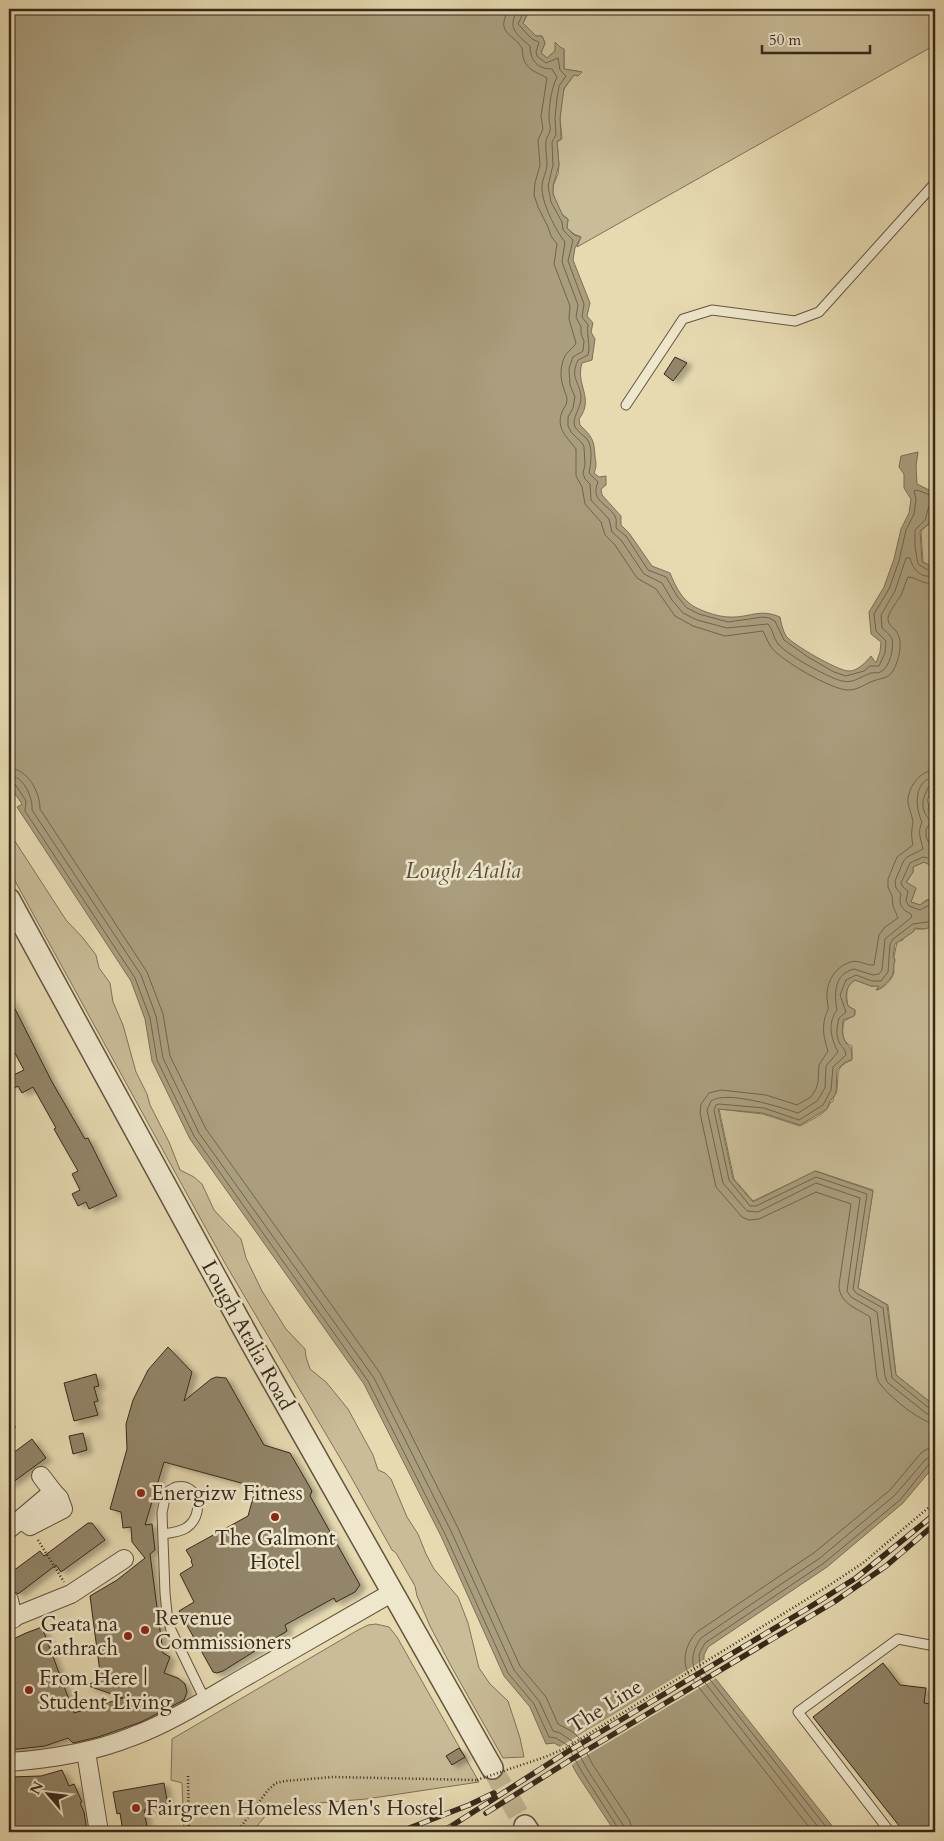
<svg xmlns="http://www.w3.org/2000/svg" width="944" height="1841" font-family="Cardo,serif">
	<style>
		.green { fill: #c9bc98; stroke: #7f725a }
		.water { fill: #aa9e7e; stroke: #7b6f56 }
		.pier { fill: #e7dab1 }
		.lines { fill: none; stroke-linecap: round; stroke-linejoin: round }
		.shore { stroke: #70644c; stroke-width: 1 }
		.building { fill: #928569; stroke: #35291b; filter: url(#shadow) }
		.tertiary-tunnel { stroke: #c3b793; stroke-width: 21; stroke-dasharray: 21 11; stroke-linecap: butt }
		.service-casing { stroke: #625540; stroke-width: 11 }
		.minor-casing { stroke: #625540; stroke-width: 20 }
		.tertiary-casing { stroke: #625540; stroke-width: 24 }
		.path { stroke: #35291b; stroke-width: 2.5; stroke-dasharray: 1 2.5; stroke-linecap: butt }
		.service { stroke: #efe7cc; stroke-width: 9 }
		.minor { stroke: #efe7cc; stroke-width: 18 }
		.tertiary { stroke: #efe7cc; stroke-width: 21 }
		.rail-casing { stroke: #35291b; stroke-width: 5.5 }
		.rail { stroke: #efe7cc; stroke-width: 4; stroke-dasharray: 11; stroke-linecap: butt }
		.path-bridge { stroke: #35291b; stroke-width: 2.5; stroke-dasharray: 1 2.5; stroke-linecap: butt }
		.poi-dot { fill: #8f2418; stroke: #efe7cc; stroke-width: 2 }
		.labels { text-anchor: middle; stroke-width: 5; stroke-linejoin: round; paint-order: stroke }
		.street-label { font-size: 21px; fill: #35291b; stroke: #efe7cc }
		.poi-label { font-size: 21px; fill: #35291b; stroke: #efe7cc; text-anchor: start }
		.water-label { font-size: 22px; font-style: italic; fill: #584c39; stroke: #efe7cc }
	</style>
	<defs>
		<filter id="shadow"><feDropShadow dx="5.5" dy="3" stdDeviation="2.5" flood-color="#0004"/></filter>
	</defs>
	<rect width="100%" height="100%" fill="#e7dab1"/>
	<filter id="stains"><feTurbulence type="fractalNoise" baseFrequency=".004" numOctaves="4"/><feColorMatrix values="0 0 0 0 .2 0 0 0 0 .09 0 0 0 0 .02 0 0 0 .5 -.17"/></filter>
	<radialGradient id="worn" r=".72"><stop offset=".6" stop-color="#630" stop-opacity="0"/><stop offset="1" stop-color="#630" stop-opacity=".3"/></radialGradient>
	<g class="green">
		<polygon points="528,9 935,9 935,45 577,247 581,237 574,234 567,228 568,219 561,213 553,194 553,186 558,174 559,165 557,142 562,139 560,118 562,99 564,89 574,75 578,76 582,72 564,69 564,49 560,48 556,43 555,51 547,58 541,53 545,43 542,36 536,36 523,23 530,10"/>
		<polygon points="935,506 935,561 929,565 923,562 921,531 930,523"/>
		<polygon points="9,832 66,920 83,938 96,955 99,968 110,983 113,1002 123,1025 136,1072 147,1094 150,1105 169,1142 180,1170 194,1177 202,1184 214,1210 241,1239 246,1258 262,1291 286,1329 305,1349 306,1357 310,1369 326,1382 348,1409 373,1455 378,1470 385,1473 391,1479 407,1517 418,1534 426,1554 434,1569 458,1597 468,1623 479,1668 490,1684 508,1701 520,1738 524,1757 503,1758 451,1666 430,1626 417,1596 415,1586 396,1553 392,1550 346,1468 226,1265 9,870"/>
		<polygon points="924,862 930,865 935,863 935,899 926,900 920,905 911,902 916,888 906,883 913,872 913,867"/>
		<path d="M935,926V1406L896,1375L888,1305L858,1288L873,1190L816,1171L753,1201L734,1179L719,1109L763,1114L800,1126C810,1120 827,1114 830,1103L833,1101C833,1096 836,1095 837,1090C839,1074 834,1067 852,1060V1046C841,1042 842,1031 844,1021L855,1015V1010L848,1006C846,996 845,986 855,980L871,986H879L877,990C883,989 893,979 894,972C894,968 893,965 895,960L894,957L897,942L903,940L904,937L913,932L915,929H924Z"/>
		<polygon points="376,1624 389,1627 397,1637 479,1782 366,1799 273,1807 252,1832 184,1832 182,1783 171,1780 172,1739 358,1630 368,1625"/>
	</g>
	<path class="water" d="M9,9H527L529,10L523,23L536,36H542L545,43L541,53L547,58L555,51V42L560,47L564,49V69L582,72L578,76L574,75L564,88L560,118L561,139L557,141L559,165L553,186V194L563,216L568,219L567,228L574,235L581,237L575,248L573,260L590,303L587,316L593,323L591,332L595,339L592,360L582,363C575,385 595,398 579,419L580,425C592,437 594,439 595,456C596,463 597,466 594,473L599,477L606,476V485L601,489L602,495L621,516V525L629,533L652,566L670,573C674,583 680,596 689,603C697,610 718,617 729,617C750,618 759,608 780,617C781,623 783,631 786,636C793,645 837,670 848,671C857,672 866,662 871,656L876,663L880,652L881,642L871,634L869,612L884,587L894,559L901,529L909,513L911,499L904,488V474L899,467L901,456L918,452L916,466L917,484L935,493C935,501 933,516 930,522C928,525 923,528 920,531L922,562L929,565L935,562V785L927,800L929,806L928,810L935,820L933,825L934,828L930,831L933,845H935L933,850L935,863L930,865L924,862L913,867V872L906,882L916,888L911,902L920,905L926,901L935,899V926L924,929L915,928L913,932L895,944L893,957L895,960C893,965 894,968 893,973C892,979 882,988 876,990L879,986H871L855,980C845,986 845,996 848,1006L855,1010L854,1016L843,1020C842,1031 841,1041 851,1048L852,1059L844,1063L837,1070L836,1093L829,1103L827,1109L800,1125L763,1113L718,1109L733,1179L753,1202L815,1171L873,1191L858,1288L887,1305L896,1375L935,1406V1465L903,1503L827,1567L708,1647L704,1655V1664L837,1832H615L577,1774L563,1748L554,1743L546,1744L530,1707L504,1676L441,1536L364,1384L190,1139L152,1061L145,1019L131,981L17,807L22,804L9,785Z"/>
	<polygon class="pier" points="707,1658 706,1663 718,1677 574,1763 571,1767 558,1748"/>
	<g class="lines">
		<g class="shore">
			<path d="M509,9C495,34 512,32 522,48C523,51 522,56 524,60C528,71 539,73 547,78L541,116L543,129L538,140L540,165L535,183L534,195L538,207L548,227L551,236L557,244L554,264L570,306L569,319L576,343C573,349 567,351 564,358C560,368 560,379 564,389C565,394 567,395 567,400C567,406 562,409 561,415C557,430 568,438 576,449V476L582,487L585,504L601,522L605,535L615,545L637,578L656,589L675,616L693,626L725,636L763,631C766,637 768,643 772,648C782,661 832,690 848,690C858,690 865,684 873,681C881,678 888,679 893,671C899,660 904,642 896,631C892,626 888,625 888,618C889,611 897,602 901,595C904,589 905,583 908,577C917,577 924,586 935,583"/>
			<path d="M518,9C507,28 515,33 530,46C530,60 537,69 552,69L557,77C551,90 549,105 549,119C549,122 551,127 550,130C550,134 546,137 546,141C545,148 547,156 547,164C547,172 542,179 542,186C541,202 556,231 565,242L562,262L578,305L576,317L581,327V334L584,341L583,351L573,357L569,368L570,385L575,397L573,408L568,417V426L571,432L582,443L584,447L585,465L583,473L585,479L590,484L591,500L609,519L612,532L621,540L644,574L662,583L672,600L683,613L697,620L727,628L768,624C773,629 773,638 778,644C788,655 817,671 831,677C851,686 853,680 871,673C875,672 878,674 882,671C890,666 894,648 892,639C890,634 885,631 882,628L881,615L895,591L906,558H910C913,570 922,580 935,575"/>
			<path d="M525,9L518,24L532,39L539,42L536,52L537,56L546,63L558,58L560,70L566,76L559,86L557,98L555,118L556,135L552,142L553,165L548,186L551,202L562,222L563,230L573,240L568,261L584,304L582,317L588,325C586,335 591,344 588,355L578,360C569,379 581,383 581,398C581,408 571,419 575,427C578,432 583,435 587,439C593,447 591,463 589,473L598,482C590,501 607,503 615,516C617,519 616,524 616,528L626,536L648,570L666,577L677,596L687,608L699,614L728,622L763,617L769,618L775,621L784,640L808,657L834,672L846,676L864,671L870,666H879L885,653L886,641L876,631L874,614L889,589L899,561L906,530L914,514L916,499L914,491L917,490L935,497"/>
			<polyline points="935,503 929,506 925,520 915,530 915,547 918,564 928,570 935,568"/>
			<path d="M9,768C28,769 40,792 40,809L147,972L163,1014L170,1056L206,1129L380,1373L458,1528L520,1666L546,1697L558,1724L573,1732L579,1738L593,1765L630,1821L632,1832"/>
			<path d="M935,770C920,770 907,788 908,803C909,809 912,815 913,822C913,824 912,827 912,829C911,834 912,840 913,845L897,857L888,879V887L892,896L893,906L898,918L885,927L879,935L874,965C865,966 858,958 848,963C836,967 827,981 827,994C826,998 828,1002 828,1006C829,1010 826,1013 825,1017C822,1030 824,1039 828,1051L819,1065L818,1082L816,1089L811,1097L797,1105L766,1095L721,1090L709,1093L701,1104L700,1113L716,1187L742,1217L749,1220L759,1219L816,1192L851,1204L839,1285C839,1304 857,1308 870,1317L877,1378C881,1391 921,1423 935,1424"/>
			<path d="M9,775C24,776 33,798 32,810L141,975L156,1016L163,1058L199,1133L374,1378L451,1531L514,1670L539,1701L553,1731L560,1733L572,1741L587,1769L623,1825L625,1832"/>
			<path d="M935,777C913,779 915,808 922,822C917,833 921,839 923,849L907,857L903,862L895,881L896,888L901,894C898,904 902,910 911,914L912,917L885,939L882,970L879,974L873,975L854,969C834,974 834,993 837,1010C827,1024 831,1038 838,1052L826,1066L825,1088L817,1101L798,1113C780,1107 727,1090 711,1101L707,1110L723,1183L747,1211L758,1212L816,1183L860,1198L847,1291L851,1297L877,1312L885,1376L887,1382L927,1414L935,1416"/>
			<polyline points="9,782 15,784 26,801 25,811 135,978 150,1018 157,1060 194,1136 368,1381 445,1534 508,1673 534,1704 549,1737 556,1738 567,1745 582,1772 618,1828 619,1832"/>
			<path d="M935,784L929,786C921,801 920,809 931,822L926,829V837L930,845L935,847"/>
			<polyline points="935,859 923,857 910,863 901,883 903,887 908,891 906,901 909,906 920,910 929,905 935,904"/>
			<path d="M935,921L913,924L893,939L890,944L888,972L881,981H872L856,975L846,980L840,995L846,1012L839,1018C837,1027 835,1035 840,1044C843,1048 845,1049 846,1055L833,1067L831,1090L823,1105L799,1120L764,1108L719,1104L716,1105L714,1110L729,1180L750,1206H756L816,1177L867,1194L853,1289L856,1293L883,1308L892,1378L930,1409L935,1410"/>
			<path d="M813,1832L689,1675C681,1661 686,1643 697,1632L815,1552L890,1490L921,1453L927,1449L935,1448"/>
			<path d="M822,1832L695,1670C690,1660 694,1647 701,1638L820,1558L895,1495L926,1459L935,1456"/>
			<polyline points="830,1832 700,1667 699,1654 705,1643 824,1563 900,1500 929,1464 935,1462"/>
		</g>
	</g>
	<g class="building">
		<polygon points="675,357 687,363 673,381 664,374"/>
		<polygon points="9,997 52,1082 85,1139 88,1138 117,1196 89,1209 86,1202 78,1206 72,1194 80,1190 72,1174 78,1171 54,1129 56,1128 33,1087 22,1093 18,1086 15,1088 9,1077 24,1070 9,1042"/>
		<polygon points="168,1347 192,1372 184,1401 211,1379 216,1377 226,1378 264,1445 290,1453 312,1491 310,1496 360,1585 355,1592 336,1602 334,1598 285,1625 287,1631 223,1671 217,1673 213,1672 179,1611 194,1602 180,1574 193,1566 191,1561 192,1560 186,1550 248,1516 256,1487 164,1462 145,1525 152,1524 155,1550 150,1554 163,1653 170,1657 164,1673 178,1678 185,1684 187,1692 184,1700 141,1722 98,1737 73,1743 68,1738 45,1746 9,1750 9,1641 26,1633 42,1627 74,1713 123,1698 86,1685 101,1680 90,1596 117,1580 145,1558 132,1542 131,1527 123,1528 121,1512 110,1509 127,1449 126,1424 133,1400 148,1370"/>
		<polygon points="96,1374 99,1386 94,1387 98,1401 94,1402 98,1415 74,1421 64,1383"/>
		<polygon points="83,1433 87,1450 73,1454 69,1436"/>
		<polygon points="32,1439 46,1458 9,1485 9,1456"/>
		<polygon points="88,1523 92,1523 105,1540 61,1572 56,1565 18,1594 14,1591 9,1584 9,1574 40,1551 44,1556"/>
		<polygon points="883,1663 900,1685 926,1688 924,1703 935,1705 935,1832 904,1832 813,1717"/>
		<polygon points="459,1748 465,1757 452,1765 446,1756"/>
		<polygon points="62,1770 69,1786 74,1784 82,1802 80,1803 84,1812 87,1832 9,1832 9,1777 41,1776"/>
		<polygon points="164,1783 168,1806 144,1810 148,1832 123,1832 120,1813 117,1814 113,1792"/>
	</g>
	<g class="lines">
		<polyline class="tertiary-tunnel" points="492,1768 525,1826"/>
		<defs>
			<g id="service">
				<polyline points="626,405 683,319 712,310 795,321 819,312 935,183"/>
				<path d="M163,1534C170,1533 179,1532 186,1528C205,1516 200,1482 176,1487C173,1488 169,1491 166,1493L162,1513L165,1593L167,1613L171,1630L205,1700"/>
				<polyline points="890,1832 798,1712 898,1639 935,1646"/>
			</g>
			<g id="minor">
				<polyline points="41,1476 54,1493"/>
				<polyline points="9,1529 48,1496 54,1493 59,1498 63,1509 30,1526 22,1519"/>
				<polyline points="9,1600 13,1619"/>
				<polyline points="9,1619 71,1594 124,1559"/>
				<polyline points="86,1752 99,1832"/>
				<path d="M9,1762C51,1759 91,1753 131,1737C169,1723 204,1701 238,1681C290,1651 342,1621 393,1592"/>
			</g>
			<g id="tertiary">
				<polyline points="9,899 252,1344 492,1768"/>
				<polyline points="525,1826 529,1832"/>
			</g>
		</defs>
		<use href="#service" class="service-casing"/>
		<use href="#minor" class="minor-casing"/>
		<use href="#tertiary" class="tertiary-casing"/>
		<g class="path">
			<polyline points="9,800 9,806"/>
			<polyline points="9,1431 17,1425"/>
			<polyline points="38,1540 64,1582"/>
			<polyline points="718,1654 825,1588 863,1563 935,1502"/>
			<polyline points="188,1776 189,1832"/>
			<polyline points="237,1832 268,1790 276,1783 285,1781 333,1777 477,1780"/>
		</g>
		<use href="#service" class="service"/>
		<use href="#minor" class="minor"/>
		<use href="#tertiary" class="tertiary"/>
		<defs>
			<g id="rail">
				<polyline points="486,1813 572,1759 834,1602 886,1566 935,1524"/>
				<polyline points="399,1832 469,1805 494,1793"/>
				<polyline points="442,1832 567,1752 805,1610 856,1578 935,1514"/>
			</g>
		</defs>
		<use href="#rail" class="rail-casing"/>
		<use href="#rail" class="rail"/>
		<polyline class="path-bridge" points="477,1780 545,1757 566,1748 718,1654"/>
	</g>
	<g class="poi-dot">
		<circle cx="141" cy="1493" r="5"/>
		<circle cx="275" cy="1517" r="5"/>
		<circle cx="145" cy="1630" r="5"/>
		<circle cx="128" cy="1636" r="5"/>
		<circle cx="29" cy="1690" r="5"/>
		<circle cx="136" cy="1808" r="5"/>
	</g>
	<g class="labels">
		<g class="street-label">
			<text transform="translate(248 1335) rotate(61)" y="7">Lough Atalia Road</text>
			<text transform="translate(605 1706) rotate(-32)" y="7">The Line</text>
		</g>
		<g class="poi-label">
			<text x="151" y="1500">Energizw Fitness</text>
			<text x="275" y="1545" text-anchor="middle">The Galmont<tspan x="275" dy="24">Hotel</tspan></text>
			<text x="155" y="1625">Revenue<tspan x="155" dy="24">Commissioners</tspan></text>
			<text x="118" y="1631" text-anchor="end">Geata na<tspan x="118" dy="24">Cathrach</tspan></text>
			<text x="39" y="1685">From Here |<tspan x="39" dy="24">Student Living</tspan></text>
			<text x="146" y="1815">Fairgreen Homeless Men's Hostel</text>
		</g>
		<g class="water-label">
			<text x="463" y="878">Lough Atalia</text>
		</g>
	</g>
	<rect width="944" height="1841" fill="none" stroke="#e7dab1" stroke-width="30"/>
	<rect x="10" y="10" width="924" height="1821" fill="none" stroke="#35291b" stroke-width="2.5"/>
	<rect x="15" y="15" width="914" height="1811" fill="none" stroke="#35291b"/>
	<g transform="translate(48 1794) rotate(298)" stroke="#efe7cc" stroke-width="4" paint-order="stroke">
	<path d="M0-4L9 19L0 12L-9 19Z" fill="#35291b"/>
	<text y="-8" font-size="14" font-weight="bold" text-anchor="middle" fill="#35291b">N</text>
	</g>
	<path d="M762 45v8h108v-8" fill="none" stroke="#35291b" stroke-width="2.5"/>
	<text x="769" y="45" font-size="15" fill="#35291b" stroke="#efe7cc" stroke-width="4" paint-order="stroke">50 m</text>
	<rect width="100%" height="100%" filter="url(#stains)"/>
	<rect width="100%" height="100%" fill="url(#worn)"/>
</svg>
